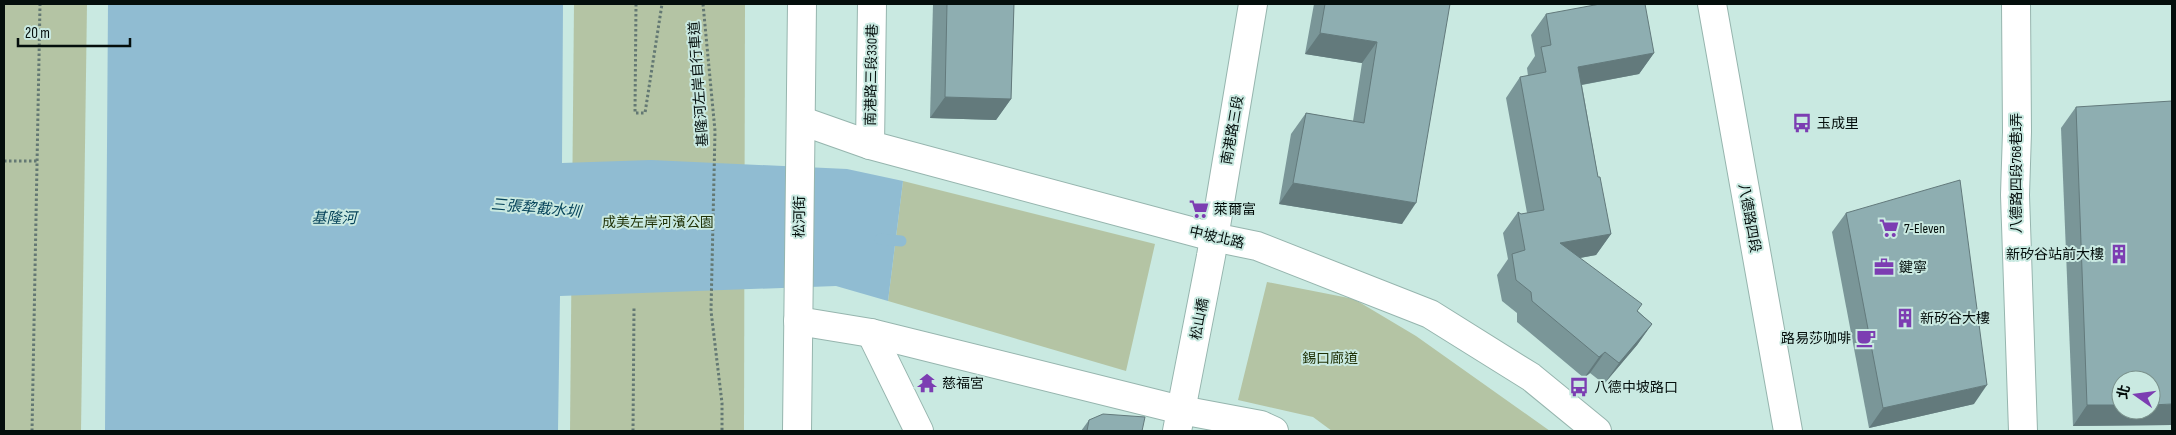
<svg xmlns="http://www.w3.org/2000/svg" width="2176" height="435" font-family="'Sofia Sans Condensed','Noto Sans TC',sans-serif">
	<style>
		.green { fill: #b4c4a4 }
		.water { fill: #90bcd2 }
		.lines { fill: none; stroke-linecap: round; stroke-linejoin: round }
		.stream { stroke: #90bcd2; stroke-width: 11 }
		.minor-casing { stroke: #96b5ae; stroke-width: 30 }
		.major-casing { stroke: #96b5ae; stroke-width: 30 }
		.path { stroke: #637873; stroke-width: 3; stroke-dasharray: 2.5 2.5; stroke-linecap: butt }
		.minor { stroke: #fff; stroke-width: 28 }
		.major { stroke: #fff; stroke-width: 28 }
		.wall { fill: #7a9698 }
		.shaded-wall { fill: #637a7c }
		.building { fill: #8eaeb1; stroke: #637a7c }
		.labels { text-anchor: middle; stroke-width: 4; stroke-linejoin: round; paint-order: stroke }
		.street-label { font-size: 14px; fill: #040e0c; stroke: #c9e9e1 }
		.poi-label { font-size: 14px; fill: #040e0c; stroke: #c9e9e1; text-anchor: start }
		.park-label { font-size: 14px; fill: #1e3005; stroke: #c9e9e1 }
		.water-label { font-size: 15px; font-style: italic; fill: #044259; stroke: #c9e9e1 }
	</style>
	<rect width="100%" height="100%" fill="#c9e9e1"/>
	<g class="green">
		<polygon points="4,4 87,4 81,431 4,431"/>
		<polygon points="574,4 745,4 744,431 570,431"/>
		<polygon points="903,181 1155,244 1126,371 888,301"/>
		<polygon points="1267,282 1354,299 1416,336 1550,431 1332,431 1313,417 1238,400"/>
	</g>
	<polygon class="water" points="108,4 563,4 562,163 651,160 847,169 903,181 888,301 836,286 560,296 558,431 105,431"/>
	<g class="lines">
		<polyline class="stream" points="880,239 901,241"/>
		<defs>
			<g id="minor">
				<polyline points="2016,4 2017,132 2015,195 2023,431"/>
				<polyline points="802,121 870,145 1213,237 1257,246 1430,314 1531,377 1597,431"/>
				<polyline points="870,145 872,4"/>
				<polyline points="798,321 871,333 1181,410 1261,425 1274,431"/>
				<polyline points="871,333 919,431"/>
				<polyline points="797,431 802,4"/>
				<polyline points="1177,431 1211,256 1253,4"/>
			</g>
			<polyline id="major" points="1712,4 1788,431"/>
		</defs>
		<use href="#minor" class="minor-casing"/>
		<use href="#major" class="major-casing"/>
		<g class="path">
			<polyline points="636,4 635,113 645,113 662,4"/>
			<polyline points="703,4 715,131 711,311 722,403 722,431"/>
			<polyline points="4,161 37,161"/>
			<polyline points="32,431 40,4"/>
			<polyline points="633,431 634,308"/>
		</g>
		<use href="#minor" class="minor"/>
		<use href="#major" class="major"/>
	</g>
	<g class="wall">
		<polygon points="933,4 1014,4 1011,99 996,120 930,118"/>
		<polygon points="1314,4 1450,4 1402,224 1279,204 1291,134 1306,113 1353,121 1362,63 1305,54"/>
		<polygon points="1546,14 1654,53 1639,74 1582,85 1598,177 1611,234 1596,255 1580,258 1652,324 1637,345 1604,384 1590,373 1584,378 1517,322 1517,313 1502,301 1497,275 1508,259 1503,233 1518,212 1521,214 1527,213 1506,98 1520,77 1528,76 1527,68 1535,56 1531,35"/>
		<polygon points="2076,107 2172,425 2073,426 2061,128"/>
		<polygon points="1846,213 1974,404 1869,428 1832,232"/>
		<polygon points="1089,420 1142,431 1081,431"/>
	</g>
	<g class="shaded-wall">
		<polygon points="1320,33 1377,42 1362,63 1305,54"/>
		<polygon points="1654,53 1639,74 1564,88 1578,67"/>
		<polygon points="945,97 1011,99 996,120 930,118"/>
		<polygon points="1293,183 1416,203 1402,224 1279,204"/>
		<polygon points="1611,234 1596,255 1546,264 1560,243"/>
		<polygon points="1652,324 1637,345 1604,384 1619,363"/>
		<polygon points="1605,352 1590,373 1584,378 1599,357"/>
		<polygon points="1987,385 1974,404 1869,428 1883,408"/>
		<polygon points="2172,404 2172,425 2073,426 2087,405 2121,405 2121,410 2151,410 2151,405"/>
	</g>
	<g class="building">
		<polygon points="947,4 1014,4 1011,99 945,97"/>
		<polygon points="1325,4 1450,4 1416,203 1293,183 1306,113 1364,123 1377,42 1320,33"/>
		<polygon points="1600,4 1645,4 1654,53 1578,67 1598,177 1600,177 1611,234 1560,243 1642,304 1637,311 1652,324 1619,363 1605,352 1599,357 1532,301 1531,292 1516,280 1512,254 1525,250 1518,212 1521,214 1544,210 1520,77 1546,72 1541,47 1551,45 1546,14"/>
		<polygon points="2172,101 2172,404 2151,405 2151,380 2121,380 2121,405 2087,405 2076,107"/>
		<polygon points="1960,180 1987,385 1883,408 1846,213"/>
		<polygon points="1103,414 1145,417 1142,431 1087,431 1089,420"/>
	</g>
	<defs>
		<symbol id="bus-bare" viewBox="-9 -9 18 18"><path d="M-5-6H5V4H4V6H2V4H-2V6H-4V4H-5ZM-3.5-4V0h7V-4ZM-3.5 1.2v1.5H-2V1.2ZM2 1.2v1.5H3.5V1.2Z" fill="#7c3db2" stroke="#c9e9e1" stroke-width="2.5" paint-order="stroke"/></symbol>
		<symbol id="supermarket-bare" viewBox="-9 -9 18 18"><path d="M-6-5.5h2.5l.6 2H6L4.5 2H-2.5L-4.4-4H-6ZM-1.5 3.2a1.3 1.3 0 1 0 .1 0ZM3 3.2a1.3 1.3 0 1 0 .1 0Z" fill="#7c3db2" stroke="#c9e9e1" stroke-width="2.5" paint-order="stroke"/></symbol>
		<symbol id="building-bare" viewBox="-9 -9 18 18"><path d="M-4-6H4V6H1V3H-1V6H-4ZM-2.5-4.3h1.7v1.8h-1.7ZM.8-4.3h1.7v1.8H.8ZM-2.5-1h1.7V.8h-1.7ZM.8-1h1.7V.8H.8Z" fill="#7c3db2" stroke="#c9e9e1" stroke-width="2.5" paint-order="stroke"/></symbol>
		<symbol id="office-bare" viewBox="-9 -9 18 18"><path d="M-6-3h4V-5.5h4V-3h4V5H-6ZM-1-4.5V-3h2v-1.5ZM-6 0V1H6V0Z" fill="#7c3db2" stroke="#c9e9e1" stroke-width="2.5" paint-order="stroke"/></symbol>
		<symbol id="cafe-bare" viewBox="-9 -9 18 18"><path d="M-5.5-4.5H6V0H3Q3 3.5 0 3.5H-2.5Q-5.5 3.5-5.5 0ZM3-3.2v2h1.7v-2ZM-6 4.5H4V6H-6Z" fill="#7c3db2" stroke="#c9e9e1" stroke-width="2.5" paint-order="stroke"/></symbol>
		<symbol id="temple-bare" viewBox="-9 -9 18 18"><path d="M0-6L5-2H3V0L6.5 2.5H4V6H1.5V3h-3V6H-4V2.5H-6.5L-3 0V-2H-5Z" fill="#7c3db2" stroke="#c9e9e1" stroke-width="2.5" paint-order="stroke"/></symbol>
	</defs>
	<g fill-rule="evenodd">
		<use href="#bus-bare" x="1788" y="109" width="28" height="28"/>
		<use href="#supermarket-bare" x="1185" y="195" width="28" height="28"/>
		<use href="#supermarket-bare" x="1875" y="214" width="28" height="28"/>
		<use href="#building-bare" x="2105" y="240" width="28" height="28"/>
		<use href="#office-bare" x="1870" y="253" width="28" height="28"/>
		<use href="#building-bare" x="1891" y="304" width="28" height="28"/>
		<use href="#cafe-bare" x="1852" y="324" width="28" height="28"/>
		<use href="#temple-bare" x="913" y="369" width="28" height="28"/>
		<use href="#bus-bare" x="1565" y="373" width="28" height="28"/>
	</g>
	<g class="labels">
		<g class="street-label">
			<text transform="translate(871 75) rotate(-89)" y="5">南港路三段330巷</text>
			<text transform="translate(698 84) rotate(-94)" y="5">基隆河左岸自行車道</text>
			<text transform="translate(1232 130) rotate(-80)" y="5">南港路三段</text>
			<text transform="translate(2016 173) rotate(-90)" y="5">八德路四段768巷1弄</text>
			<text transform="translate(799 217) rotate(-89)" y="5">松河街</text>
			<text transform="translate(1750 218) rotate(80)" y="5">八德路四段</text>
			<text transform="translate(1217 237) rotate(13)" y="5">中坡北路</text>
			<text transform="translate(1199 319) rotate(-79)" y="5">松山橋</text>
		</g>
		<g class="poi-label">
			<text x="1817" y="128">玉成里</text>
			<text x="1214" y="214">萊爾富</text>
			<text x="1904" y="233">7-Eleven</text>
			<text x="2104" y="259" text-anchor="end">新矽谷站前大樓</text>
			<text x="1899" y="272">鍵寧</text>
			<text x="1920" y="323">新矽谷大樓</text>
			<text x="1851" y="343" text-anchor="end">路易莎咖啡</text>
			<text x="942" y="388">慈福宮</text>
			<text x="1594" y="392">八德中坡路口</text>
		</g>
		<g class="park-label">
			<text x="658" y="227">成美左岸河濱公園</text>
			<text x="1330" y="363">錫口廊道</text>
		</g>
		<g class="water-label">
			<text transform="translate(536 208) rotate(5)" y="5">三張犂截水圳</text>
			<text x="334" y="223">基隆河</text>
		</g>
	</g>
	<rect width="2176" height="435" fill="none" stroke="#040e0c" stroke-width="10"/>
	<g transform="translate(2136 395) rotate(284)"><circle r="24" fill="#c9e9e1" stroke="#7a918c"/>
	<path d="M0-4L9 19L0 12L-9 19Z" fill="#7c3db2"/>
	<text y="-8" font-size="14" font-weight="bold" text-anchor="middle" fill="#040e0c">北</text>
	</g>
	<path d="M18 38v8h112v-8" fill="none" stroke="#040e0c" stroke-width="2.5"/>
	<text x="25" y="38" font-size="15" fill="#040e0c" stroke="#c9e9e1" stroke-width="4" paint-order="stroke">20 m</text>
</svg>
